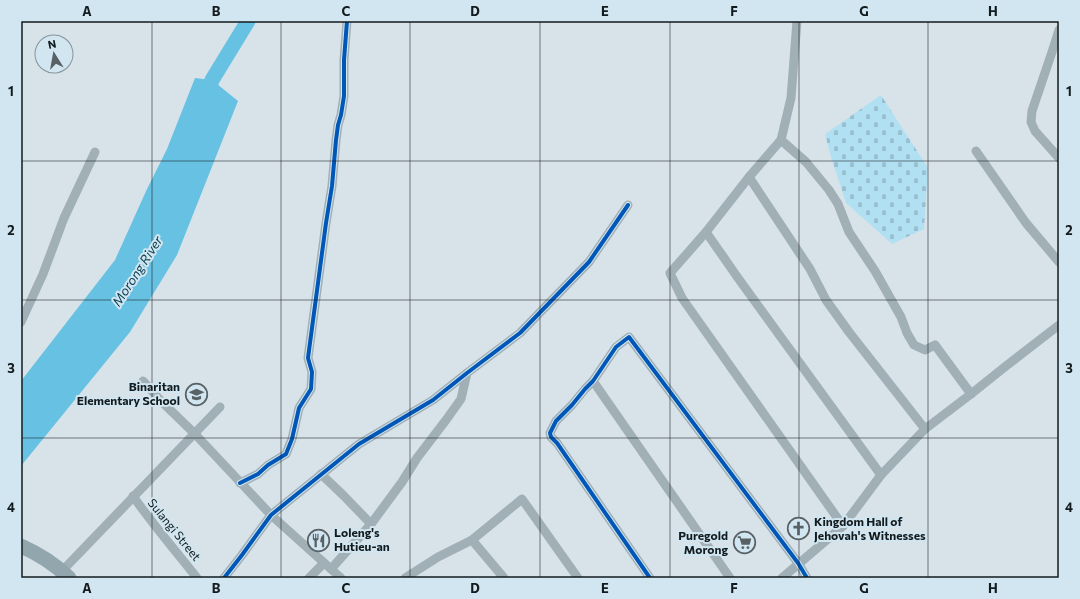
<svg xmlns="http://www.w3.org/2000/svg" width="1080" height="599" font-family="Commissioner,sans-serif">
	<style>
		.cemetery { fill: url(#cemetery-stones) }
		.water { fill: #67c1e2 }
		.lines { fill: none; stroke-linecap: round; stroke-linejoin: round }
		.river { stroke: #67c1e2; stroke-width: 15 }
		.street { stroke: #a1b0b6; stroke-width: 9 }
		.primary { stroke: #91a6ad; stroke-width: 15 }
		.cycleway-casing { stroke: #d1e6f0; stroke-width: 6 }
		.cycleway { stroke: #0057b8; stroke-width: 4 }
		.grid { fill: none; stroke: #131b1e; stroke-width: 1; stroke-opacity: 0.55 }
		.labels { text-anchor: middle; stroke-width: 4; stroke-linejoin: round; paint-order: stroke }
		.poi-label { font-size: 12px; font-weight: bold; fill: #131b1e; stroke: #d1e6f0; text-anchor: end }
		.street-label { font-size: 12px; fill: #131b1e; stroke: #d1e6f0 }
		.water-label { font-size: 13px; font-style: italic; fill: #0b4053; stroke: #d1e6f0 }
		.neatline { fill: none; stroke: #131b1e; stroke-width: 1.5 }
		.grid-label { font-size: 13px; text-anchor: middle; font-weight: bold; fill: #131b1e }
	</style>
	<defs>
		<pattern id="cemetery-stones" width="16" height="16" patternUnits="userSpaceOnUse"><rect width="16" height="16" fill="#b2e0f3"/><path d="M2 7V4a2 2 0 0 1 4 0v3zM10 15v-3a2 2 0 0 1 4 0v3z" fill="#98c0d0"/></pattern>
	</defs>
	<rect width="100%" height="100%" fill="#d8e3e9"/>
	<polygon class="cemetery" points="881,95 928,168 924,229 892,244 846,203 831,157 825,134"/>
	<polygon class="water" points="195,78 212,80 238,101 177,255 130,332 21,466 21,381 115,260 147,189 167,149"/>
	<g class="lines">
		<polyline class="river" points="206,99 212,80 248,21"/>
		<g class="street">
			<polyline points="797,21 791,98 781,140 749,177 706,232 670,273 682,298 843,526"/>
			<polyline points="1059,30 1052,52 1032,111 1031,122 1035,131 1059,158"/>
			<polyline points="781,140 806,162 829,190 838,204 849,232 875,271 901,317 907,333 914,345 925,350 935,345 971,394"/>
			<polyline points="976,151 1026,223 1059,262"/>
			<polyline points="749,177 810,269 826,300 849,332 925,429"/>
			<polyline points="706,232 738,278 881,475"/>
			<polyline points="21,322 43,274 64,218 95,152"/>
			<polyline points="143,381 161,401 194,433 271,515 341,578"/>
			<polyline points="593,381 730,578"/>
			<polyline points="321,474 344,496 371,524"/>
			<polyline points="240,483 258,474 268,465 286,454 292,439 299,408 311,389 312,372 308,358 326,223 332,186 336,140 338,125 341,115 344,96 344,60 347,21"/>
			<path d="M133,496C153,525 176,551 197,578"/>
			<polyline points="472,540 504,578"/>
			<polyline points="331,569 371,524 402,482 417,458 446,420 461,399 467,373"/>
			<polyline points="62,571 220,407"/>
			<polyline points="224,578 242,555 271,515 359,444 433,400 467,373 520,333 589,262 628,205"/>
			<polyline points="309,578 324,563"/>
			<polyline points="405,578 438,557 472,540 522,499 578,578"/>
			<polyline points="650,578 557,443 551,437 550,433 556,421 572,405 585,389 593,381 616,347 629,337 798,563 807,578"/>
			<polyline points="782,578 843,526 881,475 925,429 971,394 1006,366 1059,325"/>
		</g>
		<path class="primary" d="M21,546C39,554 55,564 69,578"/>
		<defs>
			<g id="cycleway">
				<polyline points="240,483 258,474 268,465 286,454 292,439 299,408 311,389 312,372 308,358 326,223 332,186 336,140 338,125 341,115 344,96 344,60 347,21"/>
				<polyline points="224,578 242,555 271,515 359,444 433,400 467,373 520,333 589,262 628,205"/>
				<polyline points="650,578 557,443 551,437 550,433 556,421 572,405 585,389 593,381 616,347 629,337 798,563 807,578"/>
			</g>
		</defs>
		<use href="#cycleway" class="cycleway-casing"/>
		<use href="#cycleway" class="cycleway"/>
	</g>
	<path class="grid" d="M152,21V578M281,21V578M410,21V578M540,21V578M670,21V578M799,21V578M928,21V578M21,161H1059M21,300H1059M21,438H1059"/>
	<defs>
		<symbol id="school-ring" viewBox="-11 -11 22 22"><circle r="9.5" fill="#d1e6f0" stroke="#586165" stroke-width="1.5"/><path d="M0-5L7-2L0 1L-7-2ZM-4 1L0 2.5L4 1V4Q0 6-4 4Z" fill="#586165"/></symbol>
		<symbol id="church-ring" viewBox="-11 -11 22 22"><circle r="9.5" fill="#d1e6f0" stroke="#586165" stroke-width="1.5"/><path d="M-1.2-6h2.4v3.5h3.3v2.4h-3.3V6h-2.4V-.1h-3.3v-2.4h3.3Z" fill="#586165"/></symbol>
		<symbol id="restaurant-ring" viewBox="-11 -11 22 22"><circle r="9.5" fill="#d1e6f0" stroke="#586165" stroke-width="1.5"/><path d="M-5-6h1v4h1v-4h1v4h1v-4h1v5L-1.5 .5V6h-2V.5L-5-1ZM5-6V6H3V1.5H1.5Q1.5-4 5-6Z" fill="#586165"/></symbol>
		<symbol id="supermarket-ring" viewBox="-11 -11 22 22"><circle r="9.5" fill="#d1e6f0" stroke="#586165" stroke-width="1.5"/><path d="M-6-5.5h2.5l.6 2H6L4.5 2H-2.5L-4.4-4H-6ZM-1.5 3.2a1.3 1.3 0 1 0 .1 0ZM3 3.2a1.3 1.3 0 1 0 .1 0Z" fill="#586165"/></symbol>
	</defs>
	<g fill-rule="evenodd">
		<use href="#school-ring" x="184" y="382" width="25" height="25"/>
		<use href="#church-ring" x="786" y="516" width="25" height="25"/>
		<use href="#restaurant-ring" x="306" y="528" width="25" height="25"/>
		<use href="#supermarket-ring" x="732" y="530" width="25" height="25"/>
	</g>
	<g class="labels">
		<g class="poi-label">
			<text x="180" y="391">Binaritan<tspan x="180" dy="14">Elementary School</tspan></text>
			<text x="814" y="526" text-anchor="start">Kingdom Hall of<tspan x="814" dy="14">Jehovah's Witnesses</tspan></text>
			<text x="334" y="537" text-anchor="start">Loleng's<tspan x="334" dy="14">Hutieu-an</tspan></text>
			<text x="728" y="540">Puregold<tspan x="728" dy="14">Morong</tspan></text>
		</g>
		<g class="street-label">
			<text transform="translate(174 530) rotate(51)" y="4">Sulangi Street</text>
		</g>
		<g class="water-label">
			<text transform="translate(137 271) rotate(-57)" y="5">Morong River</text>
		</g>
	</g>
	<rect width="1080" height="599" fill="none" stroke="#d1e6f0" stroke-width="44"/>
	<g transform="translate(54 54) rotate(349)"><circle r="19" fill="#d1e6f0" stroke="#85959c"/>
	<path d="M0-3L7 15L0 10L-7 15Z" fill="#586165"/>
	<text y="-6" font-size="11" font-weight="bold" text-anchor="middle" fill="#131b1e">N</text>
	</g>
	<rect x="22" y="22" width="1036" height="555" class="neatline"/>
	<g class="grid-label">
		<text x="87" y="16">A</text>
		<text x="216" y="16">B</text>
		<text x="346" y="16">C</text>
		<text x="475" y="16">D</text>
		<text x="605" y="16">E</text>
		<text x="734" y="16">F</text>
		<text x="864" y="16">G</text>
		<text x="993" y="16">H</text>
		<text x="11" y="96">1</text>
		<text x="1069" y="96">1</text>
		<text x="11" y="235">2</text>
		<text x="1069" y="235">2</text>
		<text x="11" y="373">3</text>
		<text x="1069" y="373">3</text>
		<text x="11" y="512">4</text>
		<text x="1069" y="512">4</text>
		<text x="87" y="593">A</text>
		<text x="216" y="593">B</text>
		<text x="346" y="593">C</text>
		<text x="475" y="593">D</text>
		<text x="605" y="593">E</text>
		<text x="734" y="593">F</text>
		<text x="864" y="593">G</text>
		<text x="993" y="593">H</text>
	</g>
</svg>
